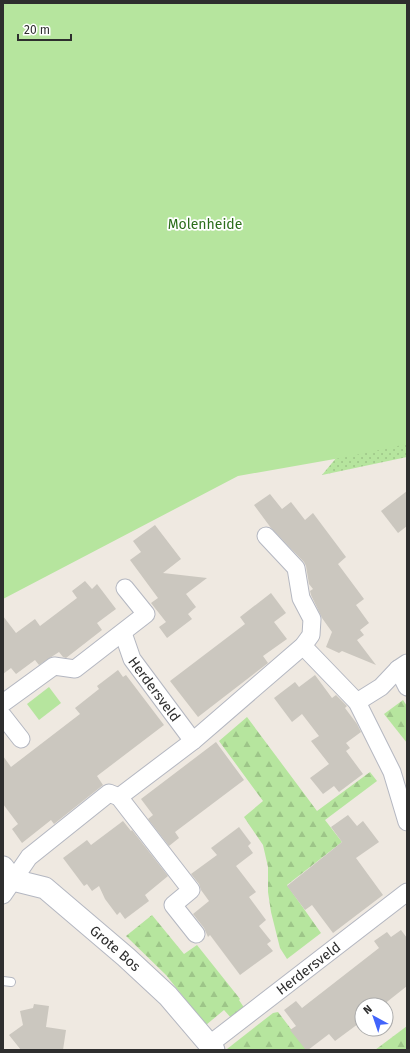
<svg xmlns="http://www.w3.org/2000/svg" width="410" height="1053" font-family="'Fira Sans',sans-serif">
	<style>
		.grass { fill: url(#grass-dots) }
		.forest { fill: url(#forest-firs) }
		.park { fill: #b6e59e }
		.building { fill: #cbc7bf }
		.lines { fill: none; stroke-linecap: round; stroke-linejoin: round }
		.service-casing { stroke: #b4b7c1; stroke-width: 10 }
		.minor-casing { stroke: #b4b7c1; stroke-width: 19 }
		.tertiary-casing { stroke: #b4b7c1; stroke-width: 23 }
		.service { stroke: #fff; stroke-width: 8 }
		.minor { stroke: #fff; stroke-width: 17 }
		.tertiary { stroke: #fff; stroke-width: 21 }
		.labels { text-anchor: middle; stroke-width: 3.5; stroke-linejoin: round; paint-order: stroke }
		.park-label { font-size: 14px; fill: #2c6e1b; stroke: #fff }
		.street-label { font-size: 14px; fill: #2e2e2e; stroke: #fff }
	</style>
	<defs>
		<pattern id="grass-dots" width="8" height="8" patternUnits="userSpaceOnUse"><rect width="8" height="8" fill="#b6e59e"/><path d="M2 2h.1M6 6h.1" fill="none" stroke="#9dc588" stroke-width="1.8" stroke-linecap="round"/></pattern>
		<pattern id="forest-firs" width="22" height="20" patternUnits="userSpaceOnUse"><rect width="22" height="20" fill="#b6e59e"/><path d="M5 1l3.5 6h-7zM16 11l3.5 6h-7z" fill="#9dc588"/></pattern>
	</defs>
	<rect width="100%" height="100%" fill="#efe9e1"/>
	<polygon class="grass" points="407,387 407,457 322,475 361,428"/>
	<g class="forest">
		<polygon points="403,700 407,706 407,743 384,714"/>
		<polygon points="247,717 317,811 370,772 377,781 325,820 342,842 287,885 321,933 287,959 280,948 271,912 268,892 268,867 263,845 244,817 263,801 219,741"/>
		<polygon points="152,915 184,954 197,945 240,999 239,1000 245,1009 232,1019 224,1010 206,1025 166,975 126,936"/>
		<polygon points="278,1012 307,1050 227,1049 273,1013"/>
		<polygon points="407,1026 407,1050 375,1050"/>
	</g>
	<g class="park">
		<polygon points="3,3 407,3 407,444 346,457 238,476 3,599"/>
		<polygon points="49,687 61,703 39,720 27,704"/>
	</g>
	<g class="building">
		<polygon points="407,491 407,526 398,533 381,511"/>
		<polygon points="270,494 282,509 291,502 305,520 313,513 346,557 338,564 364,599 356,605 369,623 360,630 364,635 357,640 376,665 342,651 339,653 326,647 332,632 322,618 311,595 310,591 313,589 309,584 306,566 304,562 271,528 254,505"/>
		<polygon points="155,525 181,559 163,573 207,578 186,594 196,607 188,614 192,619 167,638 159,627 166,622 151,603 158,598 130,560 141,552 133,541"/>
		<polygon points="85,581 92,589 97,584 116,609 97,623 102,630 66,658 63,657 59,652 39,665 35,660 16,674 11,668 3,674 3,616 16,633 35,619 40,626 77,598 72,591"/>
		<polygon points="271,593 286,613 274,622 287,639 263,656 268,663 198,717 170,681 245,624 240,617"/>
		<polygon points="118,670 123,677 126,675 164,725 97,776 103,785 54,824 51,820 22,843 12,829 18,824 3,804 3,756 11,767 80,714 75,708 99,689 97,686"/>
		<polygon points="315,675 332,698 336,695 347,706 345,708 357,724 361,732 346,743 350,748 346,751 363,774 339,792 334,786 323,794 310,778 329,764 311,741 319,736 302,714 292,722 274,698 295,682 299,687"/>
		<polygon points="216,742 244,780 175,832 179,838 169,846 148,819 153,815 141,799"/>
		<polygon points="348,815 357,826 363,821 379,842 356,858 383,895 333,933 312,905 305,910 287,886 342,842 331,827"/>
		<polygon points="123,821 131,831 132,830 168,876 145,895 149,901 125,919 120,912 117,915 105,899 99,886 92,891 87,884 84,886 63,858 87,840 91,845"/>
		<polygon points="239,827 251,843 248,846 253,853 236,866 256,892 249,897 266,920 259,926 271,941 267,944 273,951 240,975 210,935 208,937 204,928 193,914 209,901 201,890 199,884 191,874 217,855 211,848"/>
		<polygon points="401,930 407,938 407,986 383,1005 362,1005 362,1021 335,1041 329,1034 308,1050 306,1050 290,1030 296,1026 284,1010 296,1001 302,1008 379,948 374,941 387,932 391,937"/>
		<polygon points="34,1004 49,1006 46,1027 66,1030 63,1050 21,1050 9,1035 23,1025 20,1011 33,1008"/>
	</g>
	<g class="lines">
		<defs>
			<polyline id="service" points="3,981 11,982"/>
			<g id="minor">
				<path id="s1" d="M123,633L132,659L193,741"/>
				<polyline points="303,646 357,702 392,772 407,822"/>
				<polyline points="398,669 407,687"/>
				<polyline points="357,702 381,687 398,669 407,663"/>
				<polyline points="3,703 54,666 75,669 146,614 125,588"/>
				<polyline points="3,716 21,739"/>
				<polyline points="119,797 193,741 303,646 311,635 312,619 301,598 296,568 266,536"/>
				<polyline points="3,895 29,857 109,793 119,797 191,890 173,905 196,934"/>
				<path id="s2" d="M210,1044L407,892"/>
			</g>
			<g id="tertiary">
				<path id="s3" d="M3,867L13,880L45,888L126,957L168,996L214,1050"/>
			</g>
		</defs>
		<use href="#service" class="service-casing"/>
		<use href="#minor" class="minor-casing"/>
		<use href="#tertiary" class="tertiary-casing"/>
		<use href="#service" class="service"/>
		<use href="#minor" class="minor"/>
		<use href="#tertiary" class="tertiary"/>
	</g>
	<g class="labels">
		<g class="park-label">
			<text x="205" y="229">Molenheide</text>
		</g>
		<g class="street-label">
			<text dy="5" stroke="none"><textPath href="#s1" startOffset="65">Herdersveld</textPath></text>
			<text dy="5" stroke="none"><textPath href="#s3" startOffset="142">Grote Bos</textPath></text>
			<text dy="5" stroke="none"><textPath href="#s2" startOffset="124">Herdersveld</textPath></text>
		</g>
	</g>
	<rect width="410" height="1053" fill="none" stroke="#2e2e2e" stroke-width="8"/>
	<g transform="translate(374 1017) rotate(320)"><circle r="19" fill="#ffffff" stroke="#ababab"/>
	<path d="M0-3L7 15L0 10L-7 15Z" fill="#4264fb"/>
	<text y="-6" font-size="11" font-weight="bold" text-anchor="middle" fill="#2e2e2e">N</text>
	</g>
	<path d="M18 34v6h53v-6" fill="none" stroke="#2e2e2e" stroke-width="2"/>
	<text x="24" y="34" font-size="12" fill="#2e2e2e" stroke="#ffffff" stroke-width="3" paint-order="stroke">20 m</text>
</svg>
